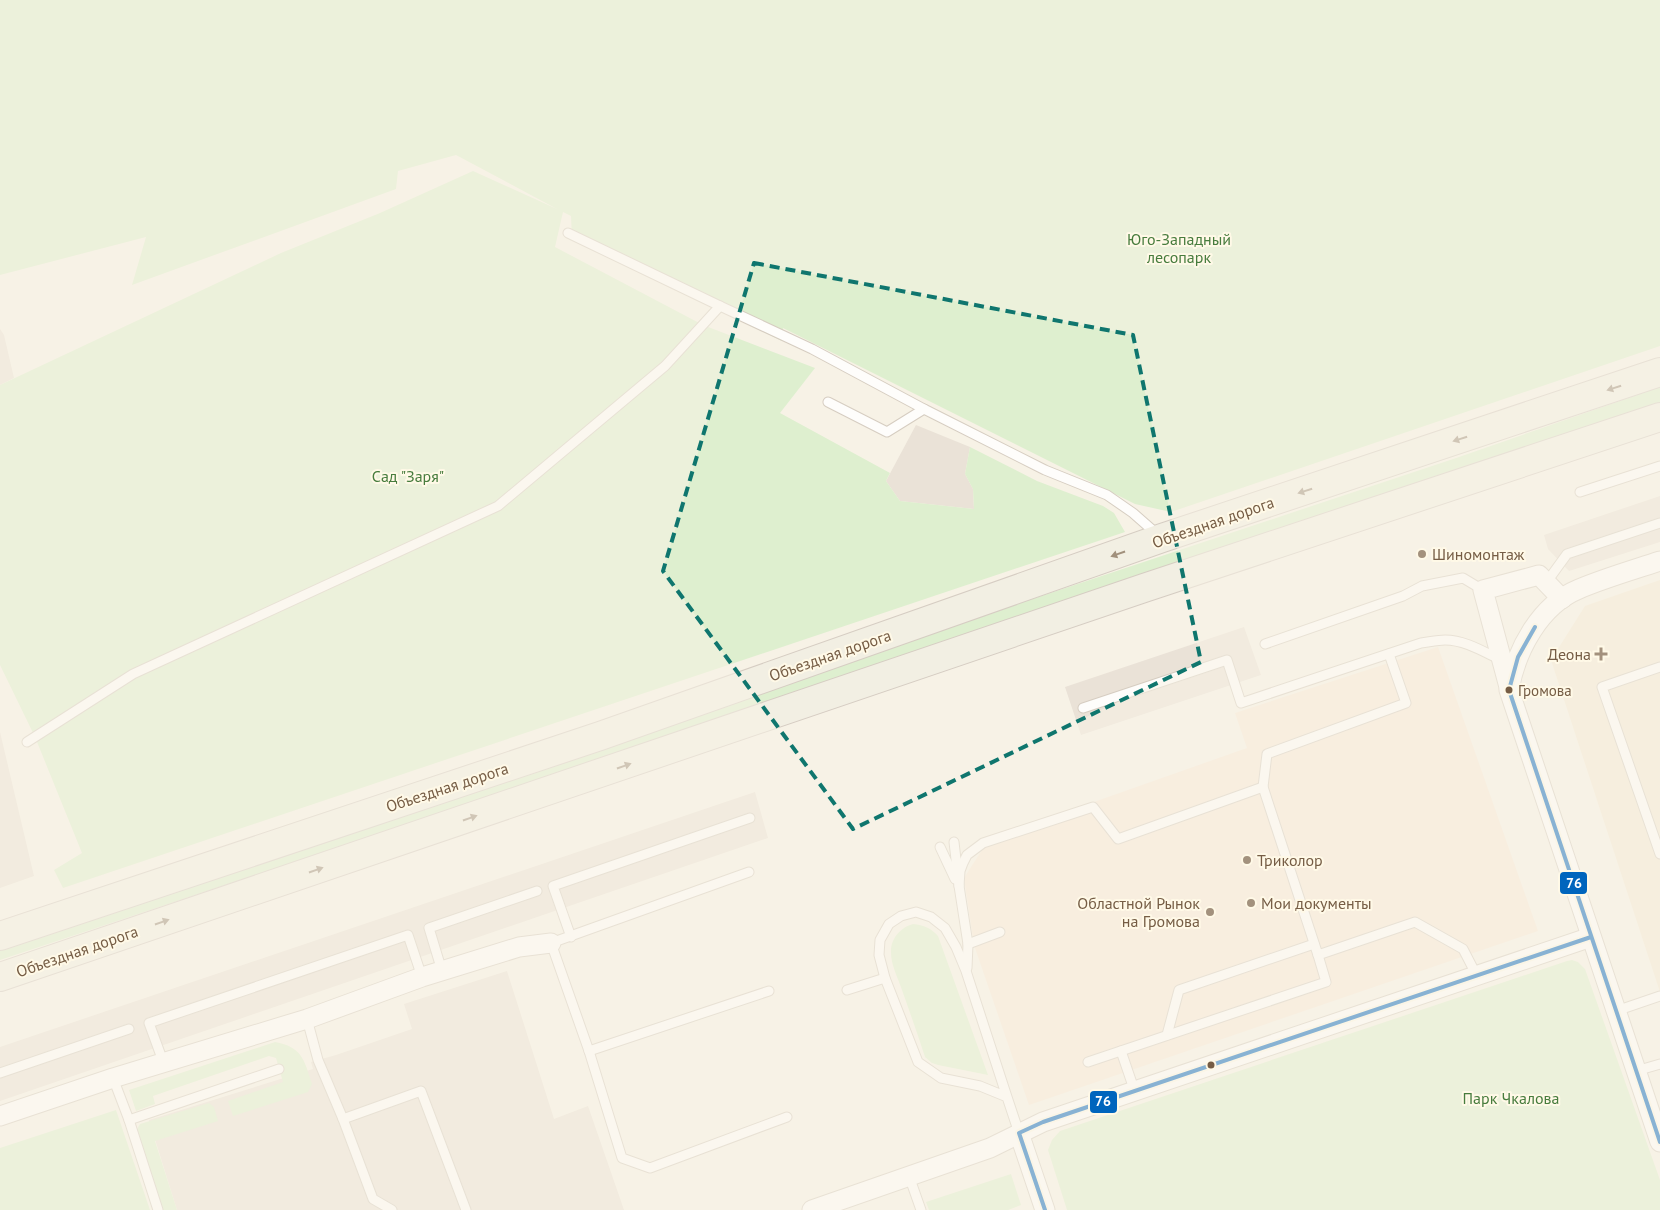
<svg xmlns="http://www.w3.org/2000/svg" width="1660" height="1210" font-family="'PT Sans',sans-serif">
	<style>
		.residential { fill: #f3e9d5 }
		.commercial { fill: #f8e8d8 }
		.industrial { fill: #eae2d7 }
		.green { fill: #deefcf }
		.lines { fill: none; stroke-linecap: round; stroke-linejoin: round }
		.lane-casing { stroke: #d6cdc1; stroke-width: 11 }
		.street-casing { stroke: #d6cdc1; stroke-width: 21 }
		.primary-casing { stroke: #d6cdc3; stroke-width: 30 }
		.lane { stroke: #fefdfb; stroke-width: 9 }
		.street { stroke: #fefdfb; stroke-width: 19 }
		.primary { stroke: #f2efe3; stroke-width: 28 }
		.bus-1-casing { stroke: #fff9e7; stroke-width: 8 }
		.bus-1 { stroke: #0065bd; stroke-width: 4 }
		.oneway { fill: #a1907c }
		.marked { fill: none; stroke: #0f766e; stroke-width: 4; stroke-dasharray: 10 6; stroke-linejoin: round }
		.poi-dot { fill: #a3917d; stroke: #fff9e7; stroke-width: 2 }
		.bus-dot { fill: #765d45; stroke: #fff9e7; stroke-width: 2 }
		.labels { text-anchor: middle; stroke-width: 4; stroke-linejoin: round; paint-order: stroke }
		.bus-label { font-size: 15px; fill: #765d45; stroke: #fff9e7; text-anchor: start }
		.park-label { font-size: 16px; fill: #477c3d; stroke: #fff9e7 }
		.street-label { font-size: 16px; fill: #765d45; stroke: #fff9e7 }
		.poi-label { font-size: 16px; fill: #765d45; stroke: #fff9e7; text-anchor: start }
		.line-badge { stroke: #fff9e7; stroke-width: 2 }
		.badge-label { font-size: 14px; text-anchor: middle; font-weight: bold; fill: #fff }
	</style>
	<rect width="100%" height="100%" fill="#f7f2e6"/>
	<polygon class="residential" points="1660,580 1660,992 1551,660 1585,606"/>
	<polygon class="commercial" points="1438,647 1538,931 1029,1105 974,945 964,878 989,839 1247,748 1235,713"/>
	<g class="industrial">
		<polygon points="0,329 4,335 14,378 0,385"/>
		<polygon points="916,425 970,447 965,474 973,489 974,509 900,501 886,481"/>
		<polygon points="1660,496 1660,542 1569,571 1548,549 1544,535"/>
		<polygon points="1244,627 1261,675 1081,735 1065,687"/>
		<polygon points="0,732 34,876 0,888"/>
		<polygon points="755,792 768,838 0,1101 0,1047"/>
		<polygon points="507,971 554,1119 588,1106 624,1210 177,1210 149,1120 313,1069 311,1062 336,1055 412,1029 404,1004"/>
	</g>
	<g class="green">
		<polygon points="0,0 1660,0 1660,346 1171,512 1135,504 783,328 782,341 572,239 571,216 563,212 555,247 703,325 815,368 780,413 890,473 886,481 900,501 974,509 973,489 965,474 970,447 1037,481 1103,506 1114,513 1125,532 63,888 54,870 82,853 35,737 0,665 0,385 281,253 380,213 473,171 557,209 456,155 398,171 396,189 132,285 146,237 0,275"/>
		<polygon points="1660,387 1660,406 1464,473 0,960 0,943 1459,457"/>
		<path d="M913,924C924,925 931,928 938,936L988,1075L938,1065L932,1063L925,1057C918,1035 910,1013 902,990C898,978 891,965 891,953C890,939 901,927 913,924Z"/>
		<polygon points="1572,960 1578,962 1585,969 1660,1180 1660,1210 1067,1210 1048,1150 1052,1140 1060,1131 1567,961"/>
		<path d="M275,1042C302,1047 304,1059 312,1084L308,1092L233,1116L228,1101L283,1082L276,1058L269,1056L153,1096L155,1104L136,1111L129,1090Z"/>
		<polygon points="209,1103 214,1107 218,1121 155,1141 177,1210 163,1210 136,1131 140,1124"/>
		<polygon points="116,1110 150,1210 0,1210 0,1148"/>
		<polygon points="1011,1174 1021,1205 1008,1210 929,1210 926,1202"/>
	</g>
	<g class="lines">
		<defs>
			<g id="lane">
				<polyline points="568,233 720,306 812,349 924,409"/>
				<polyline points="828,402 887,432 924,409 1045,470 1107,495 1133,513 1158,535"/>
				<polyline points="1580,492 1660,466"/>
				<polyline points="1546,583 1567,554 1660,523"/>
				<polyline points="1265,644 1403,596 1422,586 1463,578 1483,590"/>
				<polyline points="1389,654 1406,703 1267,754 1263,787 1318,955 1415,922 1463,949 1477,976"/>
				<polyline points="1660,667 1602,687 1660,854"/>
				<path d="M1083,708L1227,660L1241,703L1421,643C1429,642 1438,640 1445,640C1465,640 1484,652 1501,660"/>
				<polyline points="27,742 133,674 498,506 665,366 720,306"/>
				<polyline points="954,842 959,886 968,944 967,968"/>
				<polyline points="940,847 955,879"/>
				<polyline points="749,872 551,943 589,1051 622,1158 650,1168 787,1117"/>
				<polyline points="959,886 960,871 963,863 967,855 983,843 1093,807 1118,839 1263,787"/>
				<polyline points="571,937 553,886 750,818"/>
				<polyline points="968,944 1000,932"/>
				<polyline points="442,971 429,928 537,891"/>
				<polyline points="847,990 885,978"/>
				<polyline points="1616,1011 1660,996"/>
				<polyline points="307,1019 318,1060 343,1119 373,1199 392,1210"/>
				<polyline points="1167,1035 1179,990 1314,944"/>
				<polyline points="589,1051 769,991"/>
				<polyline points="1121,1051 1135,1092"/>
				<polyline points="1088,1062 1326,982 1318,955"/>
				<polyline points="164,1064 149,1023 408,935 422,977"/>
				<polyline points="1636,1071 1660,1064"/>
				<polyline points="0,1073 129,1029"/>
				<polyline points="113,1078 129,1120 158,1210"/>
				<polyline points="1007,1097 980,1086 941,1078 918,1062 885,978 879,955 880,940 889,924 901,916 916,912 931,917 945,928 956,947 966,971 1007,1097 1019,1133"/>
				<polyline points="343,1119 421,1091 466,1210"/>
				<polyline points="129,1120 279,1069"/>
				<polyline points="909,1176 921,1210"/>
			</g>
			<g id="street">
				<path d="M1660,561C1633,570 1605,578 1579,589C1540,605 1516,650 1509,690L1660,1142"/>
				<polyline points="1509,687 1483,590 1539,575 1562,599"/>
				<polyline points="0,1116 113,1078 307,1019 422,977 519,947 551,943"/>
				<polyline points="1019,1133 1045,1210"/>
				<polyline points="812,1210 990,1148 1043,1122 1591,937"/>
			</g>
			<g id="primary">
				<polyline points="0,936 600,736 1162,538 1660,372"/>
				<polyline points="0,977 1144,588 1660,417"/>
			</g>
		</defs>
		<use href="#lane" class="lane-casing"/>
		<use href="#street" class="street-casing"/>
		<use href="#primary" class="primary-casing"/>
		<use href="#lane" class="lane"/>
		<use href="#street" class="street"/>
		<use href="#primary" class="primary"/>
		<defs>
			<g id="bus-1">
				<polyline points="1535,627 1518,657 1509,690 1660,1142"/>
				<polyline points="1045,1210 1019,1133 1043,1122 1591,937"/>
			</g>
		</defs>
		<use href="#bus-1" class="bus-1-casing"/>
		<use href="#bus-1" class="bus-1"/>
	</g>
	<defs><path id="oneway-solid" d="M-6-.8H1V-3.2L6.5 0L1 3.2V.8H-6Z" transform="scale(1.25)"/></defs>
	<g class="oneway">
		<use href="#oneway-solid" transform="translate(1614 388) rotate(162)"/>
		<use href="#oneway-solid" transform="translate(1460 439) rotate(162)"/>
		<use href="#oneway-solid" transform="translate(1305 491) rotate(162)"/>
		<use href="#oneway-solid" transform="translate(1118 554) rotate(161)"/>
		<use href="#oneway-solid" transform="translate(624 766) rotate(-19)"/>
		<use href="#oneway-solid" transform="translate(470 818) rotate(-19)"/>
		<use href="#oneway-solid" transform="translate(316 870) rotate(-19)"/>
		<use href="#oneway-solid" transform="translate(162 922) rotate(-19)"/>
	</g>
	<path d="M0 0H1660V1210H0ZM754,263L1133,335L1201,662L853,829L663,571Z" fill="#f7f2e6" fill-opacity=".55" fill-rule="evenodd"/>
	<path class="marked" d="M754,263L1133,335L1201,662L853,829L663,571Z"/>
	<g class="poi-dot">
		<circle cx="1422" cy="554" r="5"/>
		<path d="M1598.5 646.5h5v5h5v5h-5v5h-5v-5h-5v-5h5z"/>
		<circle cx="1247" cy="860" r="5"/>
		<circle cx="1251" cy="903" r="5"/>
		<circle cx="1210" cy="912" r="5"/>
	</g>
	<g class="bus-dot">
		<circle cx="1509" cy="690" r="4.5"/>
		<circle cx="1211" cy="1065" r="4.5"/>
	</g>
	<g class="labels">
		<g class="bus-label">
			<text x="1518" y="696">Громова</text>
		</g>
		<g class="park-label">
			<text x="1179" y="245">Юго-Западный<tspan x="1179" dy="18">лесопарк</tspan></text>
			<text x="408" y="482">Сад "Заря"</text>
			<text x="1511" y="1104">Парк Чкалова</text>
		</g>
		<g class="street-label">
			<text transform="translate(1213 522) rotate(-19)" y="6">Объездная дорога</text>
			<text transform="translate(830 655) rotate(-19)" y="6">Объездная дорога</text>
			<text transform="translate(447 787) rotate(-18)" y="6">Объездная дорога</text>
			<text transform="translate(77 951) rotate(-19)" y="6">Объездная дорога</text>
		</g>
		<g class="poi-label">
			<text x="1432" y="560">Шиномонтаж</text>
			<text x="1591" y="660" text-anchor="end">Деона</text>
			<text x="1257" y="866">Триколор</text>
			<text x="1200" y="909" text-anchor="end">Областной Рынок<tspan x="1200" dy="18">на Громова</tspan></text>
			<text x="1261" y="909">Мои документы</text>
		</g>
	</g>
	<g class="line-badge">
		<rect x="1559" y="871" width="29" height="24" rx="5" fill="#0065bd"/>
		<rect x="1089" y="1090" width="29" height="24" rx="5" fill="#0065bd"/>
	</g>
	<g class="badge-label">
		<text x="1574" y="888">76</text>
		<text x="1103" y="1106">76</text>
	</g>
</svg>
